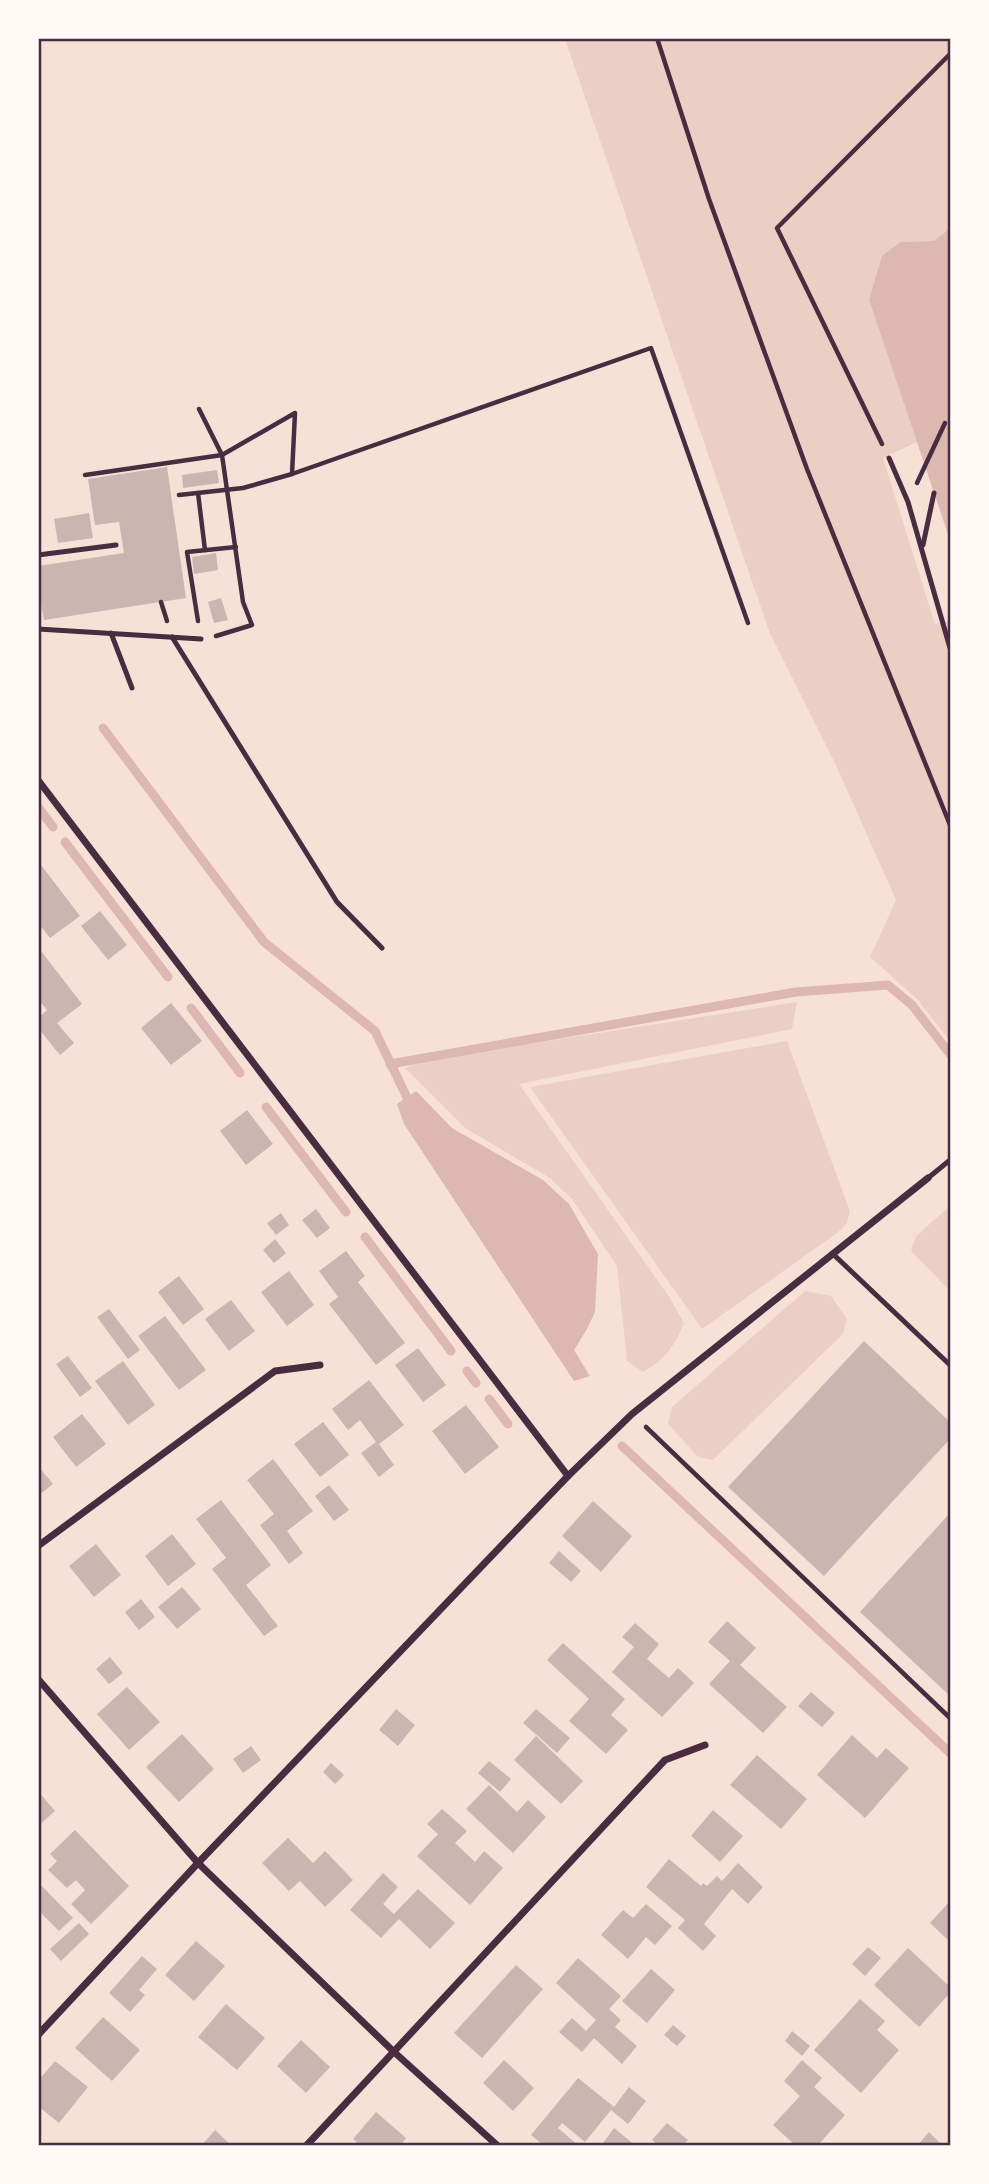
<svg xmlns="http://www.w3.org/2000/svg" width="989" height="2184" font-family="'Public Sans',sans-serif">
	<style>
		.green { fill: #ebcfc5 }
		.water { fill: #dcb8b0 }
		.lines { fill: none; stroke-linecap: round; stroke-linejoin: round }
		.stream { stroke: #dcb8b0; stroke-width: 9 }
		.building { fill: #ccb4b1 }
		.path { stroke: #4a2c40; stroke-width: 4.5 }
		.service { stroke: #4a2c40; stroke-width: 5 }
		.minor { stroke: #4a2c40; stroke-width: 7 }
		.neatline { fill: none; stroke: #4a2c40; stroke-width: 2.5 }
	</style>
	<rect width="100%" height="100%" fill="#f7e1d7"/>
	<g class="green">
		<polygon points="565,39 950,39 950,228 934,241 901,242 869,300 917,442 883,458 935,624 950,620 950,1041 917,999 870,957 896,900 835,763 769,631"/>
		<path d="M797,1002L792,1029L519,1084L668,1295L684,1323C675,1345 665,1360 643,1372L627,1361L617,1266L572,1199L550,1178L465,1128L405,1068L427,1060Z"/>
		<polygon points="787,1041 850,1211 847,1223 837,1233 702,1329 530,1087"/>
		<polygon points="950,1206 950,1205 950,1291 911,1251 916,1236"/>
		<polygon points="805,1291 831,1296 847,1319 843,1334 713,1460 698,1457 668,1424 672,1407"/>
	</g>
	<g class="water">
		<polygon points="950,228 950,540 869,300 882,256 901,242 934,241"/>
		<polygon points="416,1091 452,1128 543,1180 569,1204 598,1254 595,1312 587,1329 574,1350 590,1376 574,1381 404,1124 397,1104"/>
	</g>
	<g class="lines">
		<g class="stream">
			<polyline points="103,728 264,942 375,1031 412,1108"/>
			<polyline points="38,807 53,827"/>
			<polyline points="65,842 168,977"/>
			<polyline points="191,1008 240,1073"/>
			<polyline points="390,1064 796,992 888,985 912,1005 950,1054"/>
			<polyline points="266,1107 346,1212"/>
			<polyline points="365,1237 451,1351"/>
			<polyline points="467,1371 476,1383"/>
			<polyline points="489,1399 508,1424"/>
			<polyline points="622,1446 950,1753"/>
		</g>
	</g>
	<g class="building">
		<polygon points="167,467 186,598 44,620 38,586 38,566 124,553 119,522 95,525 88,479"/>
		<polygon points="217,470 219,483 183,488 182,475"/>
		<polygon points="89,513 93,538 58,543 54,519"/>
		<polygon points="216,553 218,570 194,574 192,557"/>
		<polygon points="221,598 228,620 214,623 208,602"/>
		<polygon points="38,861 80,916 50,938 38,923"/>
		<polygon points="100,911 127,945 108,960 81,926"/>
		<polygon points="41,951 82,1004 57,1023 74,1043 60,1055 38,1028 38,1018 47,1010 38,999 38,953"/>
		<polygon points="171,1003 202,1041 171,1065 141,1028"/>
		<polygon points="247,1110 273,1144 246,1165 220,1131"/>
		<polygon points="316,1209 330,1228 317,1238 302,1220"/>
		<polygon points="281,1213 289,1225 276,1235 267,1223"/>
		<polygon points="275,1239 286,1253 274,1263 263,1250"/>
		<polygon points="346,1251 365,1276 358,1282 405,1343 376,1365 329,1304 338,1297 319,1271"/>
		<polygon points="289,1271 314,1305 287,1326 261,1292"/>
		<polygon points="179,1276 204,1309 183,1325 158,1292"/>
		<polygon points="231,1300 255,1331 229,1351 205,1319"/>
		<polygon points="109,1309 140,1350 128,1359 97,1317"/>
		<polygon points="165,1316 206,1370 179,1390 138,1336"/>
		<polygon points="864,1341 950,1422 950,1439 824,1576 728,1487"/>
		<polygon points="418,1348 446,1385 423,1402 395,1365"/>
		<polygon points="68,1356 92,1388 80,1397 56,1364"/>
		<polygon points="123,1361 155,1405 128,1425 95,1381"/>
		<polygon points="369,1380 404,1425 379,1444 394,1465 379,1477 361,1453 376,1442 360,1420 348,1430 332,1409"/>
		<polygon points="466,1405 499,1447 465,1474 432,1431"/>
		<polygon points="82,1414 106,1444 76,1467 53,1437"/>
		<polygon points="323,1422 349,1455 320,1477 294,1444"/>
		<polygon points="273,1459 313,1511 287,1531 303,1553 289,1564 260,1525 274,1514 247,1480"/>
		<polygon points="38,1466 53,1484 38,1496"/>
		<polygon points="329,1485 349,1510 334,1521 315,1496"/>
		<polygon points="221,1500 271,1565 246,1585 278,1626 264,1636 212,1569 226,1558 196,1519"/>
		<polygon points="593,1501 632,1536 601,1572 562,1536"/>
		<polygon points="950,1513 950,1696 860,1612"/>
		<polygon points="172,1534 196,1564 168,1586 145,1556"/>
		<polygon points="96,1544 121,1575 94,1597 69,1566"/>
		<polygon points="559,1551 581,1571 571,1582 549,1563"/>
		<polygon points="182,1587 201,1609 177,1629 158,1607"/>
		<polygon points="141,1599 155,1617 139,1630 125,1612"/>
		<polygon points="727,1621 756,1648 740,1665 787,1707 763,1733 709,1684 730,1661 708,1642"/>
		<polygon points="635,1623 659,1644 647,1659 669,1678 678,1668 694,1683 662,1717 612,1672 634,1647 622,1637"/>
		<polygon points="563,1643 625,1699 611,1715 628,1730 606,1754 569,1721 589,1699 547,1660"/>
		<polygon points="110,1657 123,1673 109,1684 96,1669"/>
		<polygon points="127,1687 160,1722 129,1750 97,1714"/>
		<polygon points="811,1692 835,1713 822,1727 798,1706"/>
		<polygon points="396,1709 415,1725 398,1746 379,1730"/>
		<polygon points="536,1709 570,1738 557,1753 523,1723"/>
		<polygon points="182,1734 214,1769 179,1802 146,1767"/>
		<polygon points="852,1735 877,1758 886,1748 909,1768 865,1818 817,1775"/>
		<polygon points="536,1736 583,1781 561,1804 514,1760"/>
		<polygon points="251,1746 261,1760 243,1773 233,1759"/>
		<polygon points="757,1755 807,1799 781,1829 730,1785"/>
		<polygon points="489,1761 511,1779 500,1792 478,1773"/>
		<polygon points="331,1763 344,1775 335,1784 323,1772"/>
		<polygon points="489,1785 517,1812 528,1800 546,1817 513,1853 466,1809"/>
		<polygon points="38,1791 55,1811 38,1826"/>
		<polygon points="442,1809 467,1831 455,1843 475,1862 484,1851 503,1868 470,1905 417,1856 438,1834 427,1824"/>
		<polygon points="713,1810 743,1836 720,1862 691,1836"/>
		<polygon points="75,1830 129,1886 91,1924 71,1904 85,1890 76,1880 67,1888 48,1870 57,1861 50,1854"/>
		<polygon points="288,1838 313,1863 325,1851 353,1880 325,1907 300,1881 289,1891 262,1863"/>
		<polygon points="669,1859 701,1886 703,1883 707,1886 717,1876 722,1881 738,1863 763,1887 748,1904 732,1889 704,1924 716,1936 703,1951 678,1928 685,1920 646,1887"/>
		<polygon points="383,1873 398,1887 383,1904 394,1914 418,1889 455,1923 430,1949 399,1919 381,1938 350,1910"/>
		<polygon points="38,1882 73,1918 59,1931 38,1910"/>
		<polygon points="950,1901 950,1942 930,1923"/>
		<polygon points="646,1904 672,1926 655,1945 646,1937 628,1959 601,1935 623,1910 633,1918"/>
		<polygon points="79,1923 89,1934 61,1961 50,1949"/>
		<polygon points="196,1941 225,1966 194,2001 165,1975"/>
		<polygon points="868,1947 881,1958 865,1976 852,1964"/>
		<polygon points="908,1948 950,1987 950,1993 919,2027 874,1985"/>
		<polygon points="142,1956 157,1969 139,1990 145,1995 130,2012 109,1993"/>
		<polygon points="578,1958 621,1996 609,2009 621,2020 615,2027 637,2046 622,2064 594,2038 582,2052 559,2032 572,2018 586,2031 596,2020 556,1983"/>
		<polygon points="516,1965 543,1989 482,2058 454,2033"/>
		<polygon points="651,1969 675,1990 647,2023 622,2001"/>
		<polygon points="860,1999 885,2021 877,2030 899,2050 861,2093 814,2050"/>
		<polygon points="226,2004 265,2038 237,2070 198,2037"/>
		<polygon points="103,2017 140,2050 112,2081 75,2048"/>
		<polygon points="673,2025 686,2036 677,2046 664,2035"/>
		<polygon points="792,2031 810,2046 802,2056 785,2041"/>
		<polygon points="301,2040 330,2067 306,2093 277,2066"/>
		<polygon points="504,2060 534,2088 513,2111 483,2083"/>
		<polygon points="802,2060 822,2078 814,2087 845,2115 817,2146 796,2146 773,2125 800,2096 784,2081"/>
		<polygon points="55,2061 88,2087 59,2123 38,2106 38,2081"/>
		<polygon points="578,2078 614,2107 629,2087 646,2101 628,2124 611,2110 585,2142 562,2123 558,2128 579,2146 544,2146 531,2135"/>
		<polygon points="376,2112 406,2138 400,2146 361,2146 353,2139"/>
		<polygon points="667,2123 688,2140 683,2146 659,2146 652,2140"/>
		<polygon points="614,2128 636,2146 601,2146"/>
		<polygon points="215,2130 232,2146 201,2146"/>
		<polygon points="929,2132 943,2146 917,2146"/>
	</g>
	<g class="lines">
		<g class="path">
			<polyline points="657,38 709,199 807,469 950,825"/>
			<polyline points="199,409 222,455 243,602 252,625 216,636"/>
			<polyline points="882,444 777,228 950,54"/>
			<polyline points="85,475 222,455 295,413 292,474"/>
			<polyline points="917,483 945,423"/>
			<polyline points="198,493 205,550"/>
			<polyline points="179,495 243,488 292,474 651,348 748,623"/>
			<polyline points="161,602 167,621"/>
			<polyline points="198,621 187,552 236,547"/>
			<polyline points="646,1427 950,1718"/>
		</g>
		<g class="service">
			<polyline points="889,458 908,502 950,648"/>
			<polyline points="923,545 934,493"/>
			<polyline points="38,555 116,545"/>
			<polyline points="38,629 201,639"/>
			<polyline points="111,633 132,688"/>
			<polyline points="172,637 337,902 382,948"/>
			<polyline points="928,1178 950,1160"/>
			<polyline points="833,1254 950,1365"/>
		</g>
		<g class="minor">
			<polyline points="38,780 568,1476"/>
			<polyline points="38,1546 275,1371 320,1365"/>
			<polyline points="38,1679 198,1863 393,2051 498,2146"/>
			<polyline points="38,2035 198,1863 568,1476 632,1414 928,1178"/>
			<polyline points="306,2146 665,1760 705,1745"/>
		</g>
	</g>
	<rect width="989" height="2184" fill="none" stroke="#fffaf5" stroke-width="80"/>
	<rect x="40" y="40" width="909" height="2104" class="neatline"/>
</svg>
